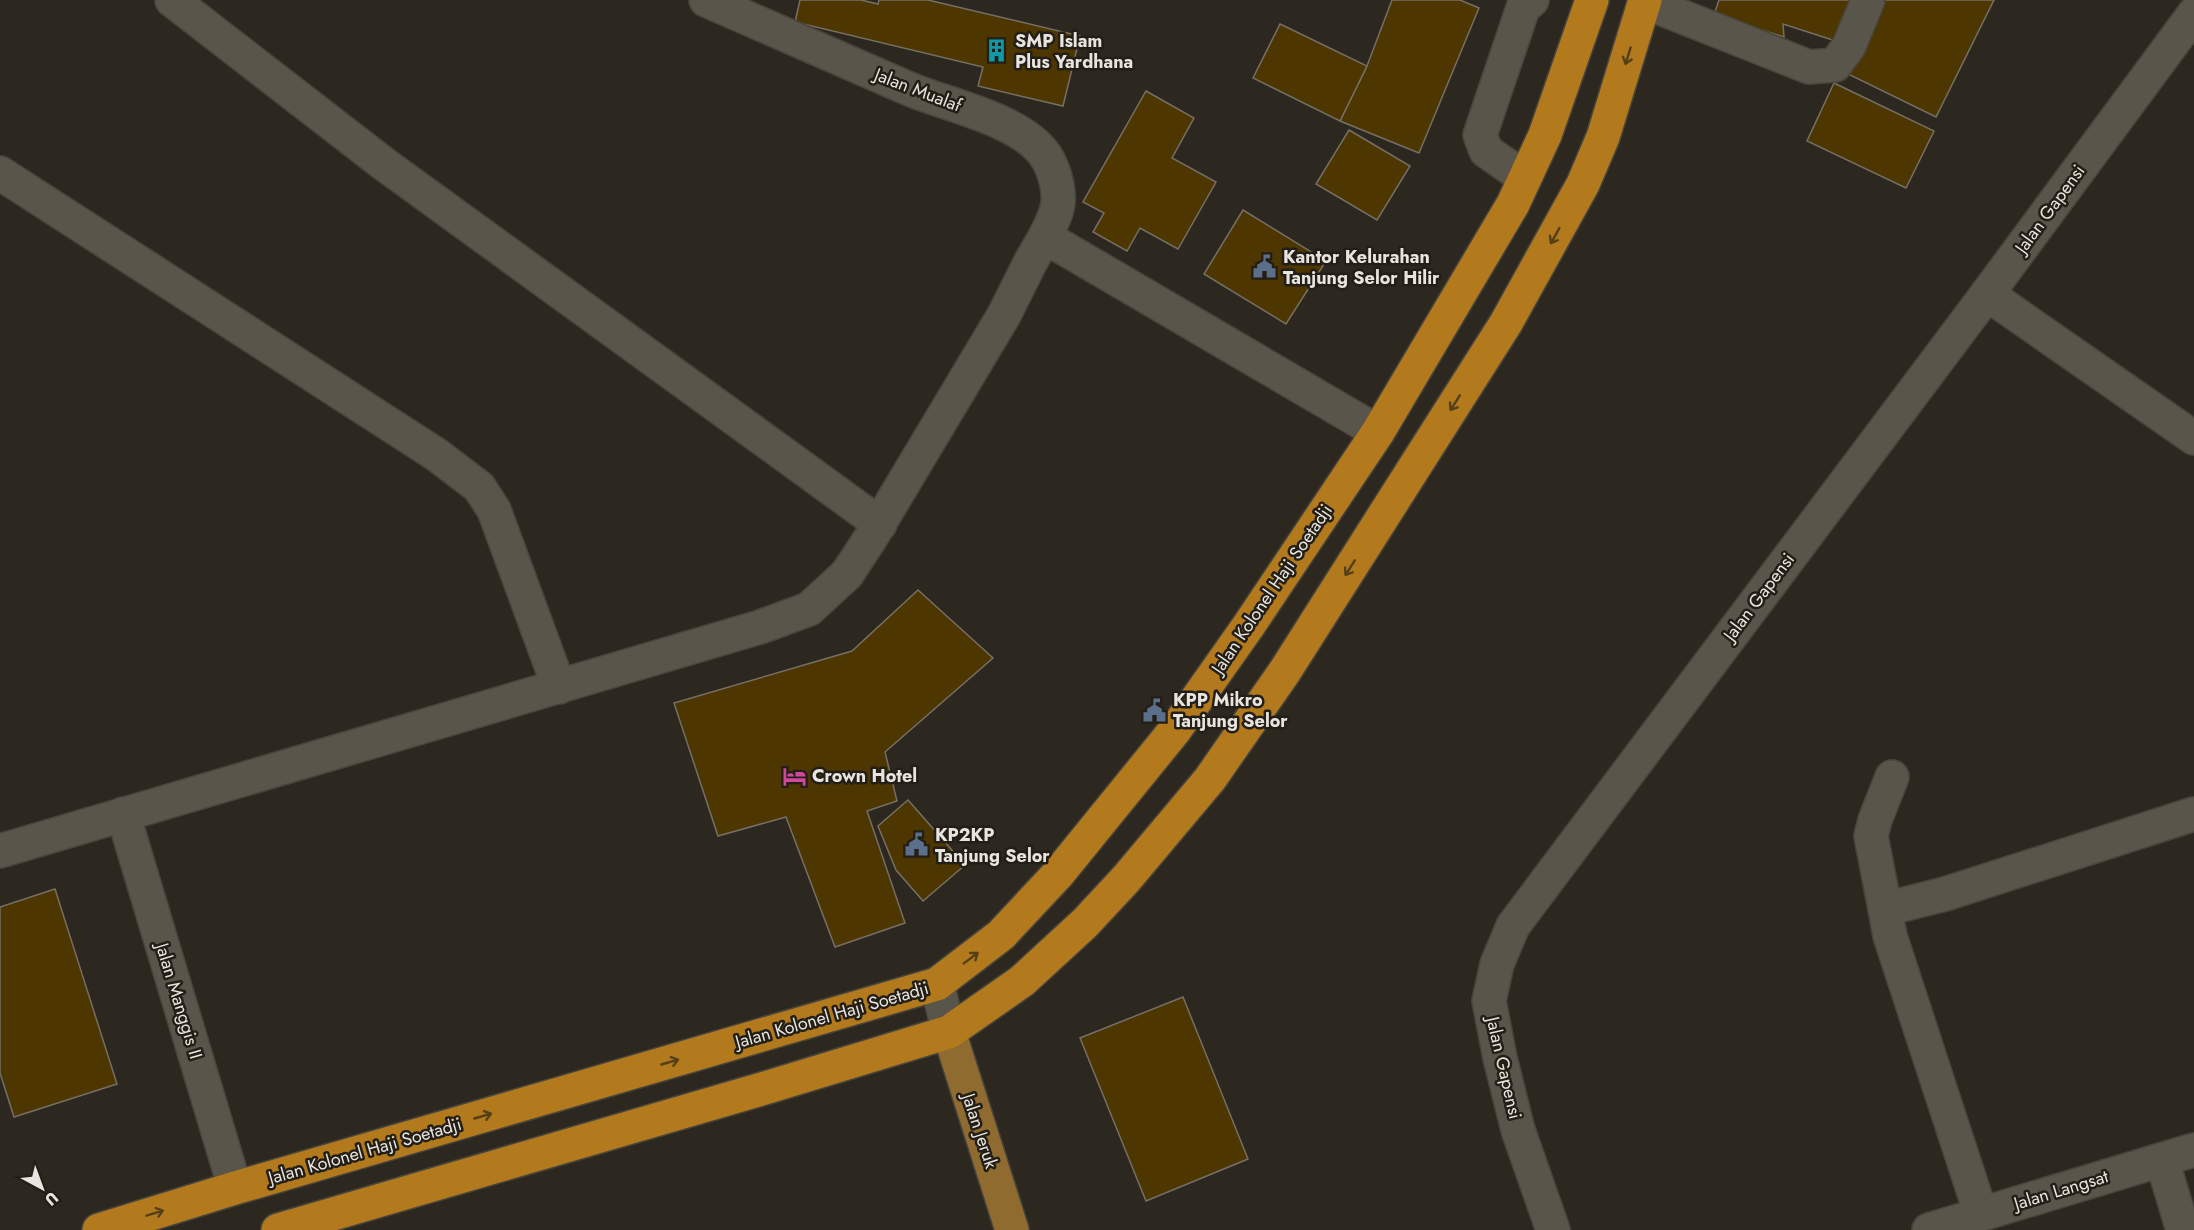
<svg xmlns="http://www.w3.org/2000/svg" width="2194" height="1230" font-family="Jost,sans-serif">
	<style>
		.building { fill: #4d3600; stroke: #756f65; stroke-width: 1.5 }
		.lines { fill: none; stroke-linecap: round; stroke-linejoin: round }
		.minor-casing { stroke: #48443c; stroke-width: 36 }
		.major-casing { stroke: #48443c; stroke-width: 36 }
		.highway-casing { stroke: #48443c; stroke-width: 36 }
		.minor { stroke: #5a554b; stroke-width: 33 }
		.major { stroke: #8f6b2f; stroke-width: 33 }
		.highway { stroke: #b27a1d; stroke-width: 33 }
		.oneway { stroke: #553f18 }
		.labels { text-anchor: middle; stroke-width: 5; stroke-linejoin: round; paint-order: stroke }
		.poi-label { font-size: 18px; font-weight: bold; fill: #e8e4df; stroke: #231f16; text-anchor: start }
		.street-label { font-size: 18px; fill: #e8e4df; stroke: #231f16 }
	</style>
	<rect width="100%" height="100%" fill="#2d281f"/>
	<g class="building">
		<polygon points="800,0 861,0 878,4 879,0 928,0 1080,36 1063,106 978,86 983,67 795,22"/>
		<polygon points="1392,0 1460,0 1479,8 1419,153 1340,121 1367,66"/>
		<polygon points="1719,0 1853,0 1839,42 1783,24 1784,37 1714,15"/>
		<polygon points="1884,0 1994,0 1936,117 1848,74"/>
		<polygon points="1280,24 1367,66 1340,121 1253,78"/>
		<polygon points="1834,83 1934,131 1906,188 1807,141"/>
		<polygon points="1146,91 1194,118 1172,158 1216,182 1178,249 1140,228 1127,251 1093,232 1104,213 1083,202"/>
		<polygon points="1349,130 1410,166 1377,220 1316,184"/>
		<polygon points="1243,210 1326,261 1286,324 1204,274"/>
		<polygon points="918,590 993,658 885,752 897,801 867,811 905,923 835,947 786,817 718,836 674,703 852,651"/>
		<polygon points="908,800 965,865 923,901 896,870 878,826"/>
		<polygon points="55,889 117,1084 14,1117 0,1073 0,907"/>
		<polygon points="1183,997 1248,1159 1146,1201 1080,1038"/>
	</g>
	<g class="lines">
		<defs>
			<g id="minor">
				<polyline points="172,0 384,164 880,524"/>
				<path d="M706,0C773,29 840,59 907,88C946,105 1020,119 1045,155C1055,170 1062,195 1056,212C1053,221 1049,229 1045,237"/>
				<polyline points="1645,2 1809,67 1835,65 1849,46 1868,0"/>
				<polyline points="0,173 437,455 479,487 494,510 559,687"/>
				<polyline points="1525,178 1486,151 1480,135 1523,8 1532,0"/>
				<polyline points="1987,294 2194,438"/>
				<polyline points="123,814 235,1188"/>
				<polyline points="0,851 760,627 809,609 847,574 870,539 1004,315 1031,261 1045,237 1378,432"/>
				<polyline points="1885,909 1871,836 1875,820 1892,777"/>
				<polyline points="937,984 949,1032"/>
				<polyline points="2162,1160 2183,1230"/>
				<polyline points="1981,1214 1890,936 1885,909 1945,894 2194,814"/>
				<polyline points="1553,1230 1518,1130 1500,1058 1489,1001 1497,964 1513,926 1987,294 2194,14"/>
				<polyline points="1929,1230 2194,1150"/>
			</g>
			<polyline id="major" points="949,1032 1012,1230"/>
			<g id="highway">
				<polyline points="99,1230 235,1188 937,984 1001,935 1058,874 1175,730 1249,625 1378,432 1513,204 1545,135 1592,0"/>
				<polyline points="278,1230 765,1088 949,1032 1022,981 1085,923 1126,879 1210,779 1285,671 1506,323 1583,184 1603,137 1645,0"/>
			</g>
		</defs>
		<use href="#minor" class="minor-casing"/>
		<use href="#major" class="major-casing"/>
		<use href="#highway" class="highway-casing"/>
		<use href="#minor" class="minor"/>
		<use href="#major" class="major"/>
		<use href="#highway" class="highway"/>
	</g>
	<defs><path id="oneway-shaft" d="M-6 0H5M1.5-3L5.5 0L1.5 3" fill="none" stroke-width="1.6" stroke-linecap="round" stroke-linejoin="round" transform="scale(1.5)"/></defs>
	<g class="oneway">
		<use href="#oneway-shaft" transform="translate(1628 56) rotate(107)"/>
		<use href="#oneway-shaft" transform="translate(1555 236) rotate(119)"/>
		<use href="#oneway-shaft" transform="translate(1455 403) rotate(122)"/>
		<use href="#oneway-shaft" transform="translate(1350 568) rotate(122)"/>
		<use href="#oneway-shaft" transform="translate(971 958) rotate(-37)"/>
		<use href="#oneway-shaft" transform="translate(670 1062) rotate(-16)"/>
		<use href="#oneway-shaft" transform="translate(483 1116) rotate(-16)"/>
		<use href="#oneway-shaft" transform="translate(155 1213) rotate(-17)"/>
	</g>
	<defs>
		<symbol id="building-bare" viewBox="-9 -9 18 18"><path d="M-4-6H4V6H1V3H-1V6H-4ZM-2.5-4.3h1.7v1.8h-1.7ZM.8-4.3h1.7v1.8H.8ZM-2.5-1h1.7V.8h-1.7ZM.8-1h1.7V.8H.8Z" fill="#0f9aa8" stroke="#231f16" stroke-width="2.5" paint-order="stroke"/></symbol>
		<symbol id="civic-bare" viewBox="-9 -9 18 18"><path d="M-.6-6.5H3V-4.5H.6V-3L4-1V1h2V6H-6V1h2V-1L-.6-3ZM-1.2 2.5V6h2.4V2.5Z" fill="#5c6f8a" stroke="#231f16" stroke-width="2.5" paint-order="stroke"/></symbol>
		<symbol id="hotel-bare" viewBox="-9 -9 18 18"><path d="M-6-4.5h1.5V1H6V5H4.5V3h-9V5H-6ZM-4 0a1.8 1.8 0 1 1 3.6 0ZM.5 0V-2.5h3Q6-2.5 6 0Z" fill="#d1479c" stroke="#231f16" stroke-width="2.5" paint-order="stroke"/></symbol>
	</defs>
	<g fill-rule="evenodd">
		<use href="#building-bare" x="980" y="34" width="33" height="33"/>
		<use href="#civic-bare" x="1248" y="250" width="33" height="33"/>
		<use href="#civic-bare" x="1138" y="694" width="33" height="33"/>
		<use href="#hotel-bare" x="778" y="760" width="33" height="33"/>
		<use href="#civic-bare" x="900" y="828" width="33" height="33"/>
	</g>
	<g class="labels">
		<g class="poi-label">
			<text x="1015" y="47">SMP Islam<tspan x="1015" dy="21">Plus Yardhana</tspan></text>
			<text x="1283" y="263">Kantor Kelurahan<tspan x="1283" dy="21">Tanjung Selor Hilir</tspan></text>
			<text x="1173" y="706">KPP Mikro<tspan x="1173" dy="21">Tanjung Selor</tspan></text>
			<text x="812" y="782">Crown Hotel</text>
			<text x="935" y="841">KP2KP<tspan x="935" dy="21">Tanjung Selor</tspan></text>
		</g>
		<g class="street-label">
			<text transform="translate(918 90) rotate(21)" y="6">Jalan Mualaf</text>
			<text transform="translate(2050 209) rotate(-54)" y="6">Jalan Gapensi</text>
			<text transform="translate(1272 589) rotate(-56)" y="6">Jalan Kolonel Haji Soetadji</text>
			<text transform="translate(1759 597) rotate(-53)" y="6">Jalan Gapensi</text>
			<text transform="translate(179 1001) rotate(73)" y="6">Jalan Manggis II</text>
			<text transform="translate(832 1015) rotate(-16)" y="6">Jalan Kolonel Haji Soetadji</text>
			<text transform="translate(1504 1068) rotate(77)" y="6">Jalan Gapensi</text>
			<text transform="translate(980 1131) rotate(72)" y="6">Jalan Jeruk</text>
			<text transform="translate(365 1151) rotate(-16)" y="6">Jalan Kolonel Haji Soetadji</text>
			<text transform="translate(2061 1190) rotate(-17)" y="6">Jalan Langsat</text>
		</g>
	</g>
	<g transform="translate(42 1188) rotate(139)" stroke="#231f16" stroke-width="4.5" paint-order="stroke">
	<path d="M0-4.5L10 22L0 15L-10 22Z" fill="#e8e4df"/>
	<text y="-9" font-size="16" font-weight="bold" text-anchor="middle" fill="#e8e4df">U</text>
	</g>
</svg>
